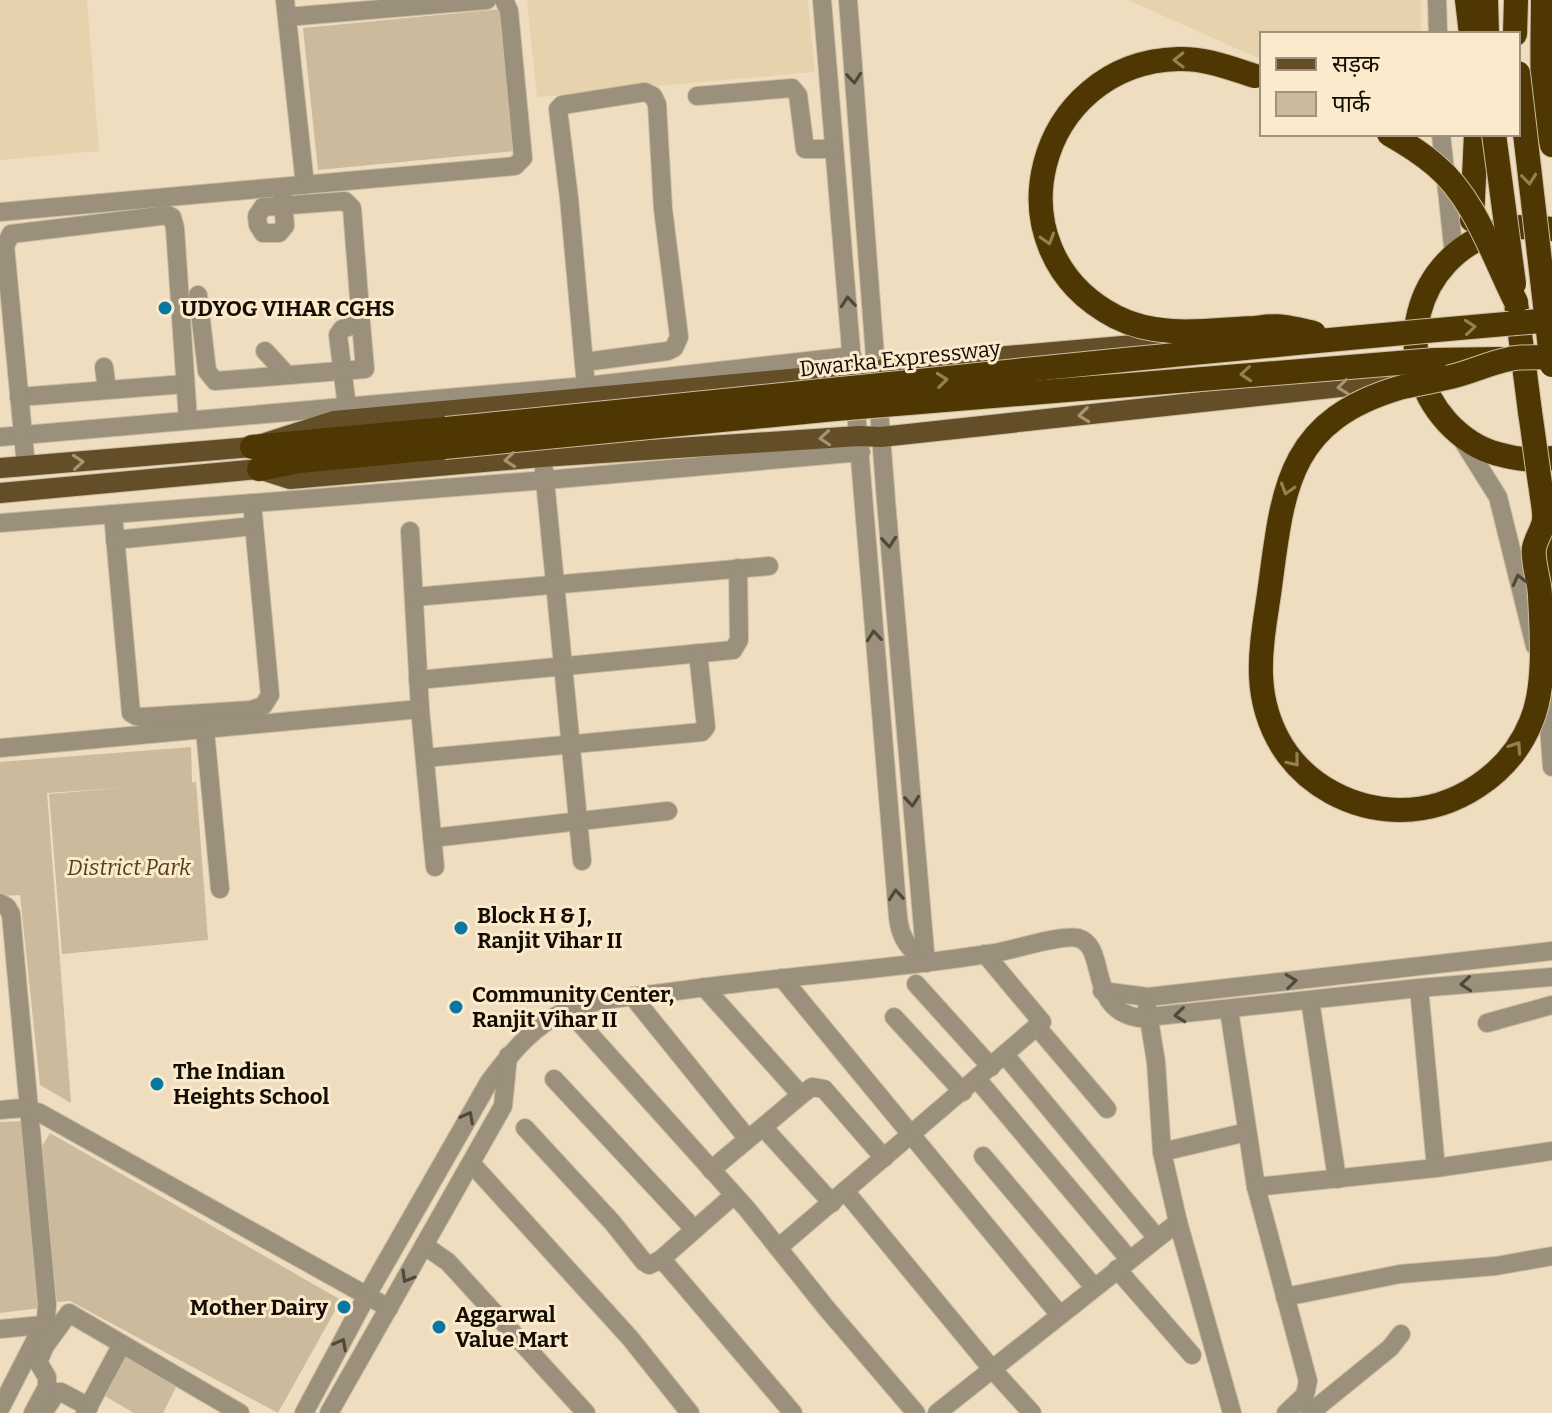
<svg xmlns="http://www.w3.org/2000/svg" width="1552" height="1413" font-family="Bitter,'Noto Sans Devanagari',serif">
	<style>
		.built { fill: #e7d2ae }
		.green { fill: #cbba9b }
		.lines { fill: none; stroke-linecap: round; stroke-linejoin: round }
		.minor-casing { stroke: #cbbca1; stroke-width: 20 }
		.major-casing { stroke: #cbbca1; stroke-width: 22 }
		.highway-casing { stroke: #cbbca1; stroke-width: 26 }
		.minor { stroke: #9b907b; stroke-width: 18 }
		.major { stroke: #634e28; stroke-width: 20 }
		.highway { stroke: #4e3702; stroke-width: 24 }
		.highway-bridge-casing { stroke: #cbbca1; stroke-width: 26; stroke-linecap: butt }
		.highway-bridge { stroke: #4e3702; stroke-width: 24 }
		.oneway { stroke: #947f53 }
		.oneway2 { stroke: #50483a }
		.oneway3 { stroke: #a89472 }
		.poi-dot { fill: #0878a2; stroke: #fceacc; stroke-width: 3 }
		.labels { text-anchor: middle; stroke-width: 6; stroke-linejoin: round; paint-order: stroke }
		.poi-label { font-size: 22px; font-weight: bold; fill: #130d04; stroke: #fceacc; text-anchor: start }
		.street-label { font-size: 22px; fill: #130d04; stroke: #fceacc }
		.park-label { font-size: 22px; font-style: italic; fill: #523e17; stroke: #fceacc }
	</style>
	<rect width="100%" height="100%" fill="#eeddbf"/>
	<g class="built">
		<polygon points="0,0 87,0 99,151 0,160"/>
		<polygon points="527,0 808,0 815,72 537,97"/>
		<polygon points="1128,0 1421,0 1421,34 1262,34 1262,60"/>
	</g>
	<g class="green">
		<polygon points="501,9 515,151 318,170 303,28"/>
		<polygon points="191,747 192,782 196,782 208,940 62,954 49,794 120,788 47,793 71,1103 40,1085 20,895 0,896 0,762"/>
		<polygon points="24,1121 40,1308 0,1313 0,1122"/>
		<polygon points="50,1133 341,1300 278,1413 70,1301 57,1302 40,1150"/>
		<polygon points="123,1350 177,1385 163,1413 134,1413 103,1395"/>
	</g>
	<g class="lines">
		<defs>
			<g id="minor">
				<polyline points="285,0 305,185"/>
				<path d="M822,0L898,917C900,939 909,948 926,963"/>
				<polyline points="848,0 886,501 926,963"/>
				<polyline points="1437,0 1438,34"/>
				<polyline points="287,17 487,0"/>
				<polyline points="697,96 792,88 798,95 805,149 834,149"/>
				<polyline points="1441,134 1454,255"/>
				<path d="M282,187C283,200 284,213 285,226L279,233H263L258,225L257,216L263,207L345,201L352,208L361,323L342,329L338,335L347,407"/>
				<polyline points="0,212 515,166 523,158 509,11 504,0"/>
				<polyline points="198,295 207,371 215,381 365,369 361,323"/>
				<polyline points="265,351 287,375"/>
				<polyline points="585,362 668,351 674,348 679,337 663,209 657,104 653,96 645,92 562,105 558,109 569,198 586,386"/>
				<polyline points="104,367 107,390"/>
				<polyline points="19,397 185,384"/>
				<polyline points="0,437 586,386 852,356"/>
				<polyline points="1461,438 1498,497 1535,646"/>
				<polyline points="26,466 5,246 11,234 168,215 172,217 175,228 188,420"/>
				<polyline points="544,470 582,861"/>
				<polyline points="113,514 131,713 136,716 142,717 251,710 263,706 270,695 252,503"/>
				<polyline points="0,523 546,480 861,452"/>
				<polyline points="410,531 420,709 435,867"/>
				<polyline points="115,540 254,526"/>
				<polyline points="414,597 769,566"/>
				<polyline points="418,680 733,650 739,640 738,568"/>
				<polyline points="1546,686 1552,767"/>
				<polyline points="205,730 220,889"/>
				<polyline points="0,748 420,709"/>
				<polyline points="425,758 702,732 706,727 698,653"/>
				<polyline points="432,838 668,811"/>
				<polyline points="0,903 7,907 11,914 47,1304 46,1319 0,1409"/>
				<polyline points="782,978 1059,1314"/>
				<polyline points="916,984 991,1067"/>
				<polyline points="704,987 801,1095 763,1127"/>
				<polyline points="1419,988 1436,1168"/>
				<polyline points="1102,991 1148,997 1552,951"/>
				<polyline points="633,997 748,1139 763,1127 832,1203"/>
				<polyline points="1310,1000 1337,1179"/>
				<polyline points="1147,1007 1156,1062 1162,1152"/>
				<polyline points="568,1010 747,1209 827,1309 916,1413"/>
				<polyline points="1229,1010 1256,1187 1436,1168 1552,1151"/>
				<polyline points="894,1017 963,1092"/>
				<polyline points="1487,1023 1552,1005"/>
				<polyline points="1037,1027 1107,1109"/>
				<polyline points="1005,1055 1157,1238"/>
				<polyline points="554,1079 694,1229"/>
				<polyline points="977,1079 1129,1259"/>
				<polyline points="801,1095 812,1087 824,1089 884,1158"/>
				<polyline points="0,1110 22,1108 40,1113 389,1308"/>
				<polyline points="525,1128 612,1222 644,1262 649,1265 660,1260 666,1264 793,1413"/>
				<polyline points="983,1156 1094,1287"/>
				<polyline points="471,1163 630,1338 690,1413"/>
				<polyline points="711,1170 748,1139"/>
				<polyline points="1256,1187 1308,1381 1305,1395 1286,1413"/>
				<polyline points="845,1191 992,1369 1032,1413"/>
				<polyline points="425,1246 448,1262 586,1413"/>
				<polyline points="778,1248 1042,1022 985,954"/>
				<polyline points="659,1261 734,1195"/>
				<polyline points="1117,1269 1192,1355"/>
				<polyline points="1285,1297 1400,1274 1496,1266 1552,1256"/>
				<polyline points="0,1329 43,1325"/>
				<polyline points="45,1410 57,1392 61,1392 89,1407"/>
				<polyline points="33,1413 47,1387 47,1377 38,1362 45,1346 69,1313 240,1413"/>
				<polyline points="85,1413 122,1344"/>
				<path d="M304,1413L366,1297L489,1082C510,1054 536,1022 569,1010C600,997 637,997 670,992C764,978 859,972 953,959C967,957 981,955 995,953C1013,950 1063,934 1078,938C1109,947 1085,1009 1139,1018L1419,988L1552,977"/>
				<polyline points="329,1413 503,1106 508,1056"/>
				<polyline points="937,1413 1178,1222"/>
				<polyline points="1232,1413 1178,1222 1162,1152 1247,1132"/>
				<polyline points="1310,1413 1390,1348 1401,1334"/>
			</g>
			<g id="major">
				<polyline points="0,468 252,447 334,421 854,373 949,361 1191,340"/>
				<polyline points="0,493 259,469 290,479 542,457 859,436 881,437 1404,380"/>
			</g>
			<g id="highway">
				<polyline points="1467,0 1471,34"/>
				<polyline points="1486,0 1487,34"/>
				<path d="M1543,0C1543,47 1539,99 1552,145"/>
				<polyline points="1515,34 1516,0"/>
				<polyline points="1472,220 1476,134"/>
				<path d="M1552,229C1534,227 1515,225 1498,231C1414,257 1389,358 1447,422C1461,437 1478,449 1498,454C1516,459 1534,462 1552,458"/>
				<polyline points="1516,303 1530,412"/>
				<polyline points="1435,360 1500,359"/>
				<polyline points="252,447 446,429"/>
				<polyline points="259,469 300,461 444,447"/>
				<polyline points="1544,520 1552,575"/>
			</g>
		</defs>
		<use href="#minor" class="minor-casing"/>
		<use href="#major" class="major-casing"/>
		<use href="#highway" class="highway-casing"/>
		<use href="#minor" class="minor"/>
		<use href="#major" class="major"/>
		<use href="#highway" class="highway"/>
		<defs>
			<g id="highway-bridge">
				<polyline points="1518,73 1552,365"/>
				<path d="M1255,76C1230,68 1205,58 1178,59C1036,63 986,250 1116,317C1159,339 1208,330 1254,328C1264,327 1275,325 1284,327C1294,328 1304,331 1314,333"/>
				<path d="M1389,134C1405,143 1421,153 1435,165C1475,198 1493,257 1516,302"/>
				<polyline points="1494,134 1514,284"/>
				<path d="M1530,412C1534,438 1537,464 1541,490C1542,499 1545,511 1544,520C1543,529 1536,538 1534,548C1532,563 1540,581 1540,596C1542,633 1546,687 1531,722C1510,774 1455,811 1398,810C1352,809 1307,786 1282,746C1251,695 1261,648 1269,594C1283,491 1285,422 1399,388C1414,384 1431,382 1446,378C1468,374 1488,363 1510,359C1523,356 1538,358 1552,357"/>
				<path d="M446,429C815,393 1183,351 1552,320"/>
				<polyline points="444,447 835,409 1435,360"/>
			</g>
		</defs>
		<use href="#highway-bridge" class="highway-bridge-casing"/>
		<use href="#highway-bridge" class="highway-bridge"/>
	</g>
	<defs><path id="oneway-chevron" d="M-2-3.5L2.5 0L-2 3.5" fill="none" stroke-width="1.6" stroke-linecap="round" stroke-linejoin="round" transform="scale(2)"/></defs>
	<g class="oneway">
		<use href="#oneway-chevron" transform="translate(1179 60) rotate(179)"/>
		<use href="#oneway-chevron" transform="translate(1529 179) rotate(84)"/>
		<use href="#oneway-chevron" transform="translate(1048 239) rotate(73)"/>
		<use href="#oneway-chevron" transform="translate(1470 327) rotate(-5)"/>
		<use href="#oneway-chevron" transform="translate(1246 374) rotate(175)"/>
		<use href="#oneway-chevron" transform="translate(942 380) rotate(-6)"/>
		<use href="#oneway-chevron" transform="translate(1287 489) rotate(107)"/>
		<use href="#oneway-chevron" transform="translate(1516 747) rotate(-56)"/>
		<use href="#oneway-chevron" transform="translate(1294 761) rotate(51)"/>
	</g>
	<g class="oneway2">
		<use href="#oneway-chevron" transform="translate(854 78) rotate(85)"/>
		<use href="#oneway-chevron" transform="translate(848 302) rotate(-95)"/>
		<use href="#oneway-chevron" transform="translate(889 542) rotate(85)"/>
		<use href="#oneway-chevron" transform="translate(1519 580) rotate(-104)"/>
		<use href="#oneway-chevron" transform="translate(874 636) rotate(-95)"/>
		<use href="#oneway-chevron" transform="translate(912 801) rotate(85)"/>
		<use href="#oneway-chevron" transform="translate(896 895) rotate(-95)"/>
		<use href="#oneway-chevron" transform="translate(1291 981) rotate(-7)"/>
		<use href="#oneway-chevron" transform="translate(1466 984) rotate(175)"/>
		<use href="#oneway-chevron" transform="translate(1180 1015) rotate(174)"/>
		<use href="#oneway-chevron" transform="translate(468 1117) rotate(-62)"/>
		<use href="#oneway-chevron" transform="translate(407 1277) rotate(120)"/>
		<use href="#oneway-chevron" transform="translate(341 1344) rotate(-62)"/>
	</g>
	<g class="oneway3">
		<use href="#oneway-chevron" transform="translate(1343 387) rotate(174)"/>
		<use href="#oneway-chevron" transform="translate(1084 415) rotate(174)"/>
		<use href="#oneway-chevron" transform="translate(825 438) rotate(176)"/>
		<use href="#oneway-chevron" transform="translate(510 460) rotate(175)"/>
		<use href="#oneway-chevron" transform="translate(78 462) rotate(-5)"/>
	</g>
	<g class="poi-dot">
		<circle cx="165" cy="308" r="8"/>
		<circle cx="461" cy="928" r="8"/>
		<circle cx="456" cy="1007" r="8"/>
		<circle cx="157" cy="1084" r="8"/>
		<circle cx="344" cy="1307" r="8"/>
		<circle cx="439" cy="1327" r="8"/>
	</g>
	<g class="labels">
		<g class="poi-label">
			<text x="181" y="316">UDYOG VIHAR CGHS</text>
			<text x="477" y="923">Block H &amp; J,<tspan x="477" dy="25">Ranjit Vihar II</tspan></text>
			<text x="472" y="1002">Community Center,<tspan x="472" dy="25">Ranjit Vihar II</tspan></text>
			<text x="173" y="1079">The Indian<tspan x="173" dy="25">Heights School</tspan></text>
			<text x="328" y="1315" text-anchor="end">Mother Dairy</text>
			<text x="455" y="1322">Aggarwal<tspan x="455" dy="25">Value Mart</tspan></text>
		</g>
		<g class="street-label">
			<text transform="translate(900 358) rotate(-6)" y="8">Dwarka Expressway</text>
		</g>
		<g class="park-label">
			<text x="129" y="875">District Park</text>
		</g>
	</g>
	<rect x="1260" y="32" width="260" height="104" fill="#fceacc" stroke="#9f927c" stroke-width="2"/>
	<rect x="1276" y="58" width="40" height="12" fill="#634e28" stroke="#9f927c" stroke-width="2"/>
	<text x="1332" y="72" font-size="24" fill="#130d04">सड़क</text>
	<rect x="1276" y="92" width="40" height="24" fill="#cbba9b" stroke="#9f927c" stroke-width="2"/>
	<text x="1332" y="112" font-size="24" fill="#130d04">पार्क</text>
</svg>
